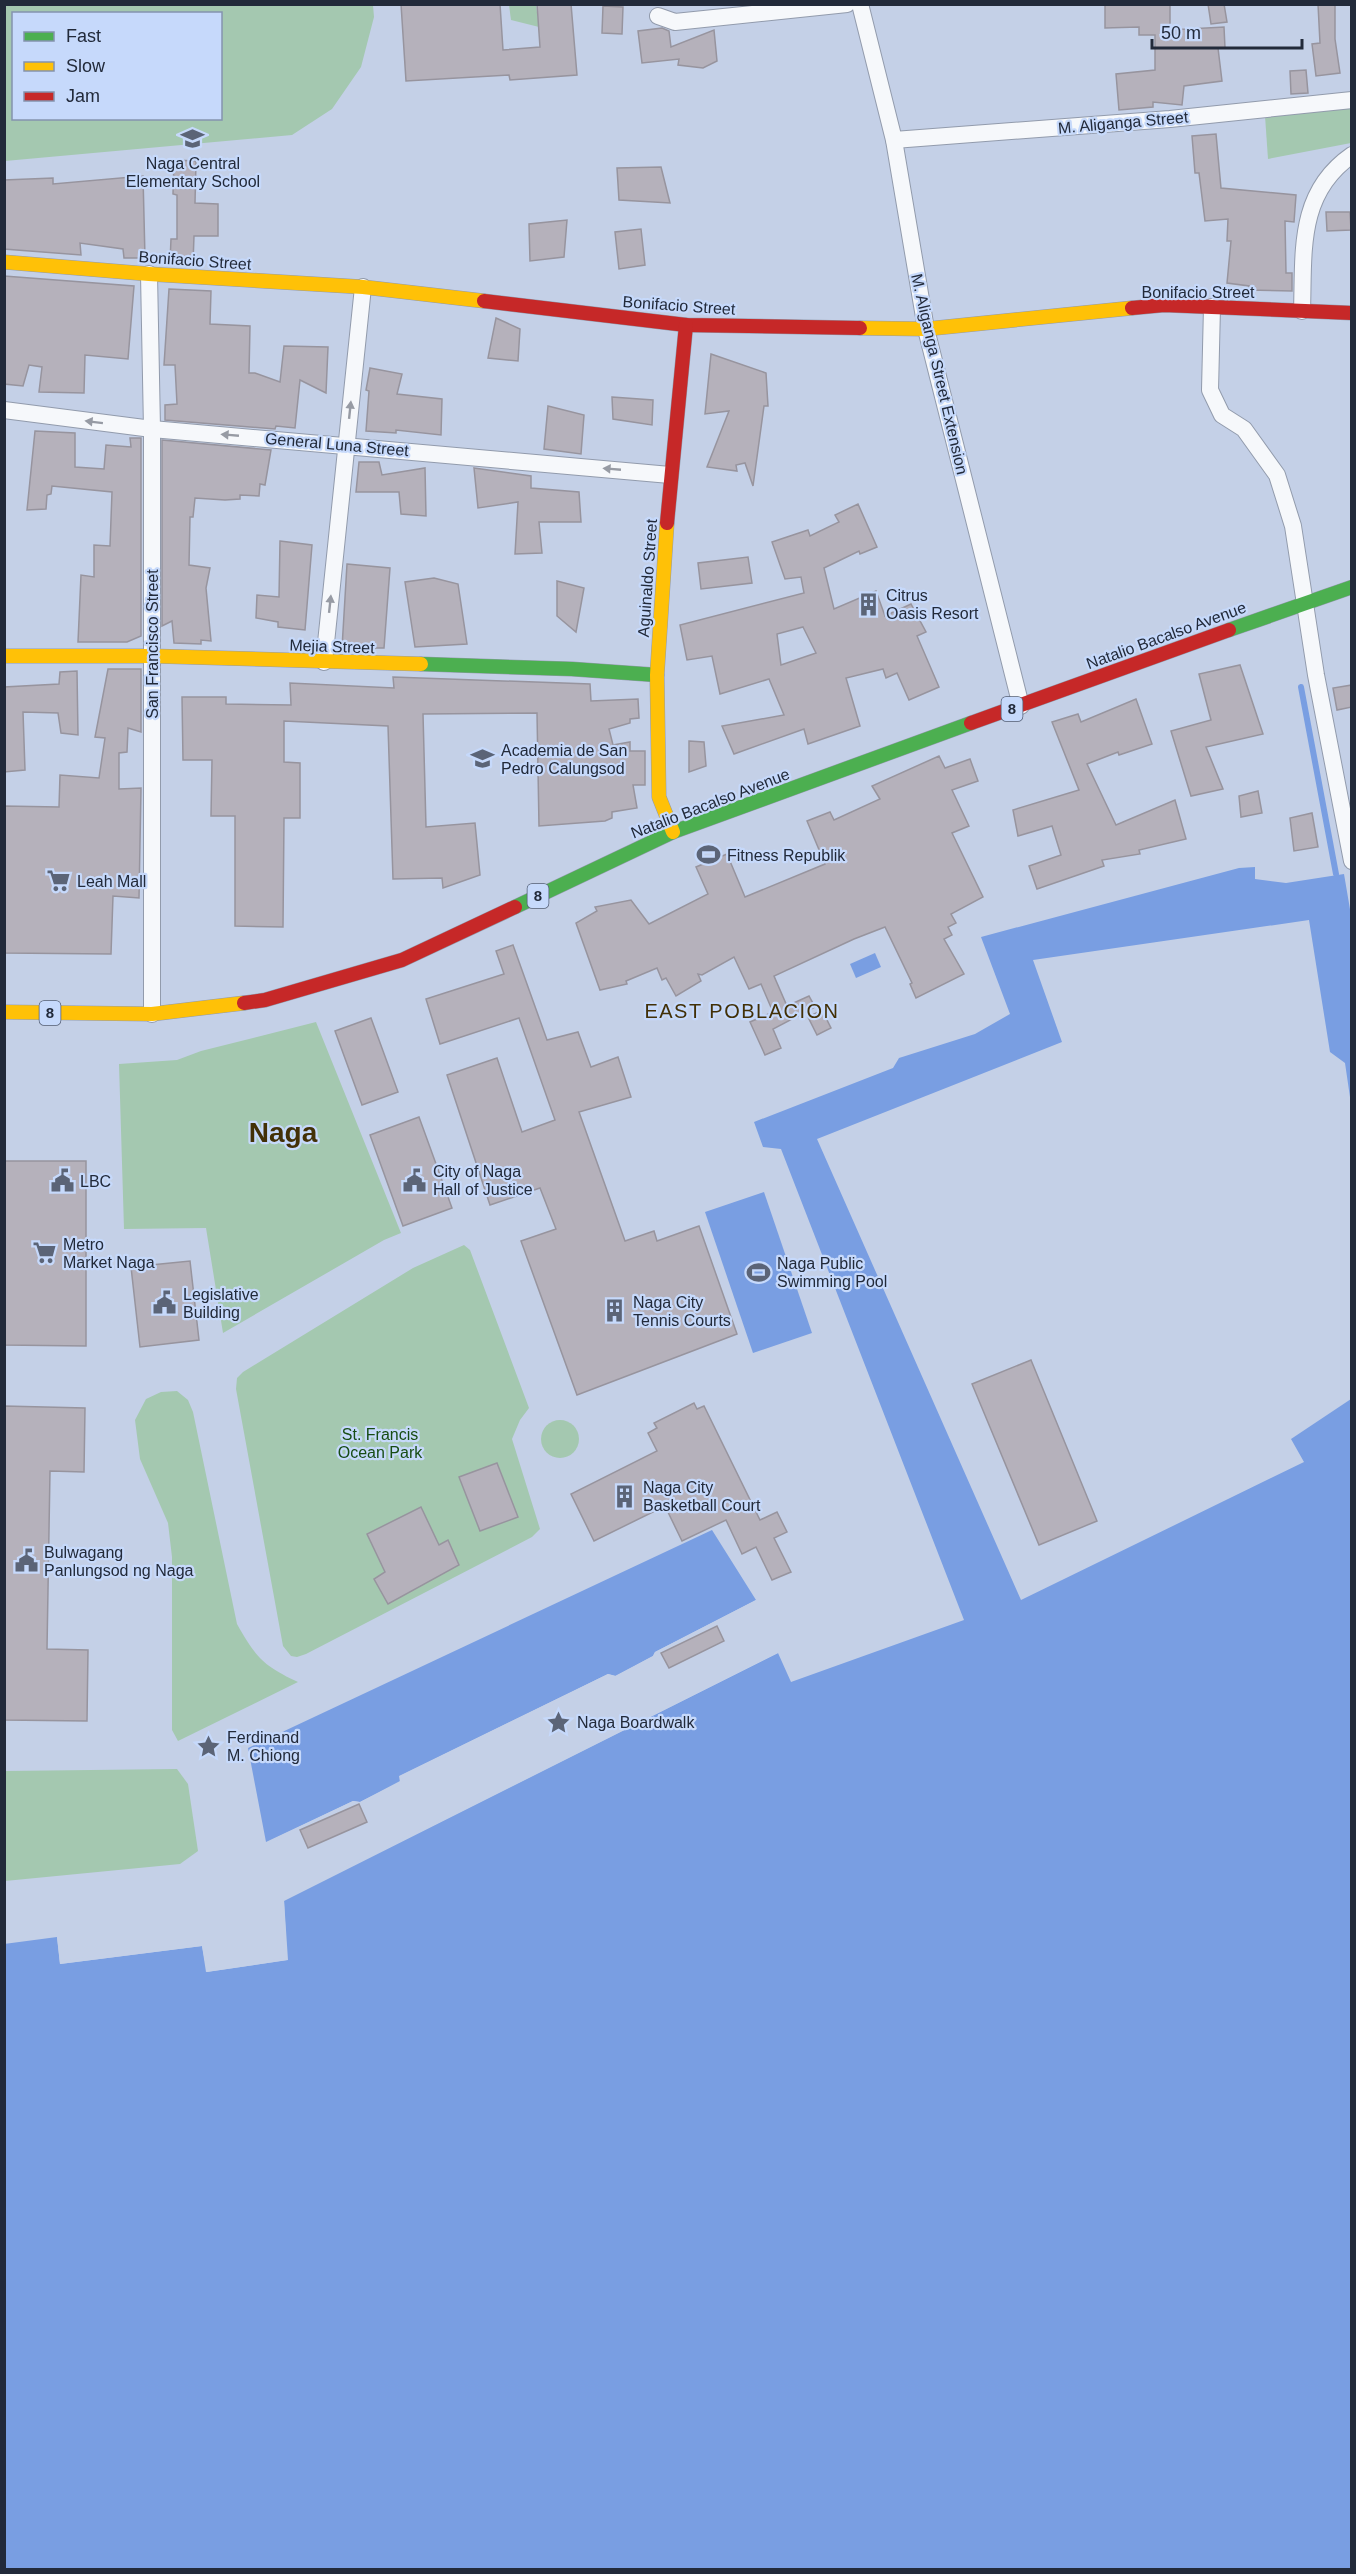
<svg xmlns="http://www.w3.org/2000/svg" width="1356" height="2574" font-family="Arial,sans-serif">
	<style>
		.green { fill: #a4c8b0; fill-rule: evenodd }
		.water { fill: #799ee2 }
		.pier { fill: #c4d0e7 }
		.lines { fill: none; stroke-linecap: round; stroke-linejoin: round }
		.stream { stroke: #799ee2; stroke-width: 6 }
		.building { fill: #b5b1bb; stroke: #97949e; stroke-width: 1.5; fill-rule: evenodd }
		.street-casing { stroke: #929bac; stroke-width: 18 }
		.fast-casing { stroke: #929bac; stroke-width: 15 }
		.slow-casing { stroke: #929bac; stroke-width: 15 }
		.jam-casing { stroke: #929bac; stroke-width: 15 }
		.street { stroke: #f6f8fb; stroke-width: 16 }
		.fast { stroke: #4caf50; stroke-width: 14 }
		.slow { stroke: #ffc107; stroke-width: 14 }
		.jam { stroke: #c62828; stroke-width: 14 }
		.oneway { fill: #979ba4 }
		.labels { text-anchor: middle; stroke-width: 4.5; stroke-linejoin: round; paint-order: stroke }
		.shield { fill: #c6d9fb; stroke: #535e74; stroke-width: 1.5 }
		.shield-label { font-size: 15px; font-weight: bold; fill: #222a3a }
		.street-label { font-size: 16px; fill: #222a3a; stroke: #c6d9fb }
		.poi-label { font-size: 16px; fill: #222a3a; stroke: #c6d9fb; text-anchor: start }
		.park-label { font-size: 16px; fill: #174c13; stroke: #c6d9fb }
		.quarter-label { font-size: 20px; letter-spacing: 1.5px; fill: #423007; stroke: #c6d9fb }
		.town-label { font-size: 28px; font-weight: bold; fill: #423007; stroke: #c6d9fb }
	</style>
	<rect width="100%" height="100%" fill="#c4d0e7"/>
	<g class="green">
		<path d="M373,5L374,17L361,67L332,109L292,135L5,161V5ZM14,14H220V118H14Z"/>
		<polygon points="509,5 536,5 539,27 511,20"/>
		<polygon points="1351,107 1351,143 1268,159 1265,116"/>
		<polygon points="316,1022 401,1233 384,1240 223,1333 206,1228 124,1229 119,1064 177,1060 201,1051"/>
		<polygon points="464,1245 470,1250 529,1408 520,1420 512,1439 540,1529 532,1537 306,1654 297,1657 291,1656 283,1646 236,1389 237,1378 243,1372 413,1268"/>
		<path d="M177,1391L188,1400L193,1412L237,1624C256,1658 264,1666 298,1682L178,1741L172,1730V1557L168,1523L140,1459L135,1420L146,1399L161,1392Z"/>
		<circle cx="560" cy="1439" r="19"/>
		<polygon points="177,1769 188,1784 198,1851 180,1864 5,1881 5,1771"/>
	</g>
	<g class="water">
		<polygon points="1255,867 1255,879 1286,883 1344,874 1352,921 1351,1104 1345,1063 1330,1052 1309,920 1033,960 1062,1042 817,1139 1021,1600 1304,1462 1291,1439 1351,1399 1351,2569 5,2569 4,1944 57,1937 60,1964 202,1946 207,1972 287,1960 284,1901 778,1653 791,1682 964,1620 781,1149 763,1147 754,1122 893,1068 899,1058 975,1034 1010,1014 981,937 1239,868"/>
		<polygon points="875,953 881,967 856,978 850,964"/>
		<polygon points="764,1192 812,1333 753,1353 705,1212"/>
		<polygon points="712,1530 756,1600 655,1652 653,1656 615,1676 608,1674 400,1776 400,1781 360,1802 353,1801 266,1842 248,1748"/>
	</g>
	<g class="pier">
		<polygon points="756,1600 757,1603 658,1654 655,1659 617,1679 608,1677 403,1778 401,1784 361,1805 354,1804 267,1845 263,1844 353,1801 360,1802 400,1782 399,1776 608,1674 616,1676 653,1656 655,1652"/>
		<polygon points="777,1651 778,1653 284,1900 288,1960 206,1972 202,1946 60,1964 57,1937 60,1936 63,1960 202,1943 205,1945 209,1968 285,1958 282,1898"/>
	</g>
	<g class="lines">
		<polyline class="stream" points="1301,687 1336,874"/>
	</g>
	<g class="building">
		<polygon points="401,4 500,4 503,50 540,47 537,4 571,4 577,75 510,80 509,75 406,81"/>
		<polygon points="1105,4 1170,4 1170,30 1224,27 1225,48 1218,48 1222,81 1184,86 1182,105 1153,102 1153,107 1119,110 1116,74 1155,70 1155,35 1139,35 1139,27 1105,28"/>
		<polygon points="1208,4 1224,4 1227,22 1211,24"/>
		<polygon points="1318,4 1335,4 1335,39 1340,73 1316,76 1312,44 1320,43"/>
		<polygon points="603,6 623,7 622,34 602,33"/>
		<polygon points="662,28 669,31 671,47 714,30 717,61 703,68 678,65 679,59 642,63 638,31"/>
		<polygon points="1306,70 1308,93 1291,94 1290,71"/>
		<polygon points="1216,134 1221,188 1296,195 1294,222 1285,221 1286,273 1292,273 1292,291 1248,290 1249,286 1227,283 1231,241 1227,241 1228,219 1205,221 1199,173 1195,173 1192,136"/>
		<polygon points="174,160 196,161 195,203 218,204 218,236 194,236 193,263 170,262 171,239 177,239 177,195 173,194"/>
		<polygon points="661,167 670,203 619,200 617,168"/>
		<polygon points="143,176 145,258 124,258 123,249 80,243 81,255 4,249 4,180 53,178 53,184"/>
		<polygon points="1326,212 1350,212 1351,230 1327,231"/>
		<polygon points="567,220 564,257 530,261 529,224"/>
		<polygon points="641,229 645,265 619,269 615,232"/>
		<polygon points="4,276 134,286 128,359 85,355 84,393 39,392 42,367 29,365 23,386 4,384"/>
		<polygon points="169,289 211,291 210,324 250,326 249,373 255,373 280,382 284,346 328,347 326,393 300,380 295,428 276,426 275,429 165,420 165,405 177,404 175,365 164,365"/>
		<polygon points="496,318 520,329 518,361 488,358"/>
		<polygon points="711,354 766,373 768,406 764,406 753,486 745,463 736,465 737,471 707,467 729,411 705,414"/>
		<polygon points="370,368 402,374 397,394 442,399 441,435 396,430 396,433 366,431 369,391 366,390"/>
		<polygon points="612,397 653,400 652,425 613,419"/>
		<polygon points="548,406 584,415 581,454 544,449"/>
		<polygon points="35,431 75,433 75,467 104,469 106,445 131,447 130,438 141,438 141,636 127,642 78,642 81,575 94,577 94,545 110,546 112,492 52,486 51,494 47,495 46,509 27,510"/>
		<polygon points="162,440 271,450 265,485 260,484 259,496 240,495 240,499 225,500 195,498 193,517 190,517 189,565 210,568 206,588 211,641 201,640 201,644 174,643 172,621 162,626"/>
		<polygon points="359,462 379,462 382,475 425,468 426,516 401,514 399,492 356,492"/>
		<polygon points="474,468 531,476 531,488 579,492 581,522 539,522 542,553 515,554 518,502 478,508"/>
		<path d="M858,504L877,547L860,554L859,551L824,568L834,609L876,591L885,616L911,604L926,632L917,636L939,687L909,700L897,673L886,678L883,669L846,678L860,726L808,744L804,729L734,754L722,726L784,715L769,679L720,694L712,656L687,660L680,625L804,593L801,577L785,579L772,542L808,530L810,536L839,522L835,515ZM803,627L816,653L781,665L777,634Z"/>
		<polygon points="280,541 312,545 305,630 278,627 278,622 256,618 257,595 279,597"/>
		<polygon points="748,557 752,583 701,589 698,563"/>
		<polygon points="347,564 390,568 384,648 342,648"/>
		<polygon points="434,578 458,584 467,644 415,647 405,582"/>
		<polygon points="557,581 584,588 576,632 557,616"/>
		<polygon points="1240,665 1263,734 1206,747 1223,789 1191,796 1171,731 1211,720 1199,674"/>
		<polygon points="108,669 141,669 141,732 128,728 127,752 119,753 119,789 141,788 139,898 113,896 111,954 4,953 4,806 59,807 60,775 99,778 105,738 95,737"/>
		<polygon points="77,671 78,735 61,733 58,713 23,712 25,770 4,772 4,687 59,684 60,672"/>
		<polygon points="393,677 590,684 591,701 638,699 639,718 630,719 630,723 609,729 613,745 630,742 630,751 645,751 645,785 633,785 637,808 612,812 612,818 605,821 539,826 537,713 423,714 426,827 475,823 480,875 443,888 442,878 393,879 388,726 284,721 284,762 300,763 300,818 284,818 283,927 235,926 235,816 211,816 212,760 183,760 182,697 226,697 226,704 291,705 290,683 394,688"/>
		<polygon points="1352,685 1352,707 1337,710 1333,688"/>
		<polygon points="1136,699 1152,744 1119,755 1118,752 1087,764 1116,825 1175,800 1186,839 1139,850 1140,854 1102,860 1104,866 1037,889 1029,866 1061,855 1052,826 1018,836 1013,810 1079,790 1052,722 1078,714 1081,722"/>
		<polygon points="689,741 704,742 706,766 689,772"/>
		<polygon points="939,756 945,768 970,759 978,781 952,790 969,826 952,833 983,897 951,914 956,923 948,927 952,935 944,939 964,974 916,998 910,984 912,983 885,927 854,939 774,976 787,1006 809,996 815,1007 773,1029 781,1048 765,1055 750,1022 773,1012 761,984 749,989 734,957 702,975 698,974 701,981 676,996 666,978 662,980 657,968 626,981 627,984 600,990 576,923 597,911 595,907 631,900 649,924 708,894 696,867 727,854 745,897 825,864 807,821 830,812 834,820 880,799 872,786"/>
		<polygon points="1258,791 1262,813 1241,817 1239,796"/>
		<polygon points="1312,813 1318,847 1294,851 1290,818"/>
		<polygon points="513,945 547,1040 578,1032 591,1067 618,1057 631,1097 579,1112 625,1241 654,1231 657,1241 699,1226 737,1334 577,1395 521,1241 556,1229 540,1188 490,1205 447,1075 497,1058 522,1132 555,1120 519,1018 440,1044 426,999 504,974 496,951"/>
		<polygon points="822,1010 831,1028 817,1035 808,1017"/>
		<polygon points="371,1018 398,1092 362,1105 335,1031"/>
		<polygon points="419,1117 452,1208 403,1226 370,1135"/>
		<polygon points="4,1161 86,1161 86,1346 4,1345"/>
		<polygon points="190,1261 199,1340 140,1347 131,1267"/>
		<polygon points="1031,1360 1097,1521 1039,1545 972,1384"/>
		<polygon points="694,1403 697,1409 704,1406 760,1520 777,1512 787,1532 774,1538 791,1572 772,1580 756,1547 742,1554 726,1520 682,1541 665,1506 594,1541 571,1494 657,1451 648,1433 657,1428 654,1423"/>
		<polygon points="4,1406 85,1408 84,1472 50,1471 47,1649 88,1650 87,1721 4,1720"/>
		<polygon points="497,1463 518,1517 480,1531 459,1477"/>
		<polygon points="421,1507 439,1545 448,1540 459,1565 388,1604 374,1579 385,1572 367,1534"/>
		<polygon points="717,1626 724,1641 669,1668 661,1653"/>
		<polygon points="359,1804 367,1822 308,1848 300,1830"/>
	</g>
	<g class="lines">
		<defs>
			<g id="street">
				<polyline points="860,4 894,140 926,329 1021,706"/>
				<polyline points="658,16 675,22 847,4"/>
				<polyline points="894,140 1170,119 1352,100"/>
				<polyline points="149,274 152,429 152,1014"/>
				<polyline points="1212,307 1210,390 1222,415 1244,429 1277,475 1293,526 1316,675 1352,861"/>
				<path d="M1302,311C1304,252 1297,193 1352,155"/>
				<polyline points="4,410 152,429 670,475"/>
				<polyline points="324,662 363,287"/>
			</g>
			<g id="fast">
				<polyline points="1229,630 1352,587"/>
				<polyline points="421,664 572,669 657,675"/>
				<polyline points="515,907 673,832 971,723"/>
			</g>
			<g id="slow">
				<polyline points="4,262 149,274 363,287 484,301"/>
				<polyline points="860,328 926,329 1132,308"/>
				<polyline points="667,523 657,675 659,797 673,832"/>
				<polyline points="4,656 152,656 421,664"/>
				<polyline points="4,1012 152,1014 244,1003"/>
			</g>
			<g id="jam">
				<polyline points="484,301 686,325 860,328"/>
				<polyline points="1132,308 1164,305 1352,313"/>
				<polyline points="667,523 686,325"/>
				<polyline points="971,723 1229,630"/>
				<polyline points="244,1003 265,1000 402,960 515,907"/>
			</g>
		</defs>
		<use href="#street" class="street-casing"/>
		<use href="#fast" class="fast-casing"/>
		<use href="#slow" class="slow-casing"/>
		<use href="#jam" class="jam-casing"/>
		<use href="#street" class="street"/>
		<use href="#fast" class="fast"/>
		<use href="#slow" class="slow"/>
		<use href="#jam" class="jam"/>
	</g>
	<defs><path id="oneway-solid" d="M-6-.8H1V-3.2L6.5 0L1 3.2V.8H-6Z" transform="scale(1.5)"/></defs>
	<g class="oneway">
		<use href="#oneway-solid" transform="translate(350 410) rotate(-84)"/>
		<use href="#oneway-solid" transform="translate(94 422) rotate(-173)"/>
		<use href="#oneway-solid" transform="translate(230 435) rotate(-175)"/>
		<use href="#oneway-solid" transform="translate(612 469) rotate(-175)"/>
		<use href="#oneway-solid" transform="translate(330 604) rotate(-84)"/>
	</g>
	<defs>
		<symbol id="school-bare" viewBox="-9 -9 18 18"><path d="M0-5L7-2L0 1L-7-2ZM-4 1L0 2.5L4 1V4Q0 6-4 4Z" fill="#5b6477" stroke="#c6d9fb" stroke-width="2.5" paint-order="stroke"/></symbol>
		<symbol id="building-bare" viewBox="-9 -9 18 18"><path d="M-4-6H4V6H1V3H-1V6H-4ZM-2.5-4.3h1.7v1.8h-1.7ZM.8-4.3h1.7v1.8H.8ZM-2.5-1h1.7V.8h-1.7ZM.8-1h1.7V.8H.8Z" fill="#5b6477" stroke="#c6d9fb" stroke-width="2.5" paint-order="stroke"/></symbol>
		<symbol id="stadium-bare" viewBox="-9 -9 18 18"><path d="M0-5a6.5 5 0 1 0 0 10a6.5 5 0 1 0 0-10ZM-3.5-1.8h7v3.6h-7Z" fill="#5b6477" stroke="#c6d9fb" stroke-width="2.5" paint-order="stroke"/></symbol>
		<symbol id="supermarket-bare" viewBox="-9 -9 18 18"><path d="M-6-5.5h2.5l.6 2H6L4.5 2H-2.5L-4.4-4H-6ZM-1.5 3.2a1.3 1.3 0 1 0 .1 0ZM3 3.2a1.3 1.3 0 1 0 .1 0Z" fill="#5b6477" stroke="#c6d9fb" stroke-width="2.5" paint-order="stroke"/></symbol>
		<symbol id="civic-bare" viewBox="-9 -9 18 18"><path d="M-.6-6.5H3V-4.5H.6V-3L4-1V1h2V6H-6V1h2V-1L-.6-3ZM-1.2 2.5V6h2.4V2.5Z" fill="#5b6477" stroke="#c6d9fb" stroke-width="2.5" paint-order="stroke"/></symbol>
		<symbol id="sight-bare" viewBox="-9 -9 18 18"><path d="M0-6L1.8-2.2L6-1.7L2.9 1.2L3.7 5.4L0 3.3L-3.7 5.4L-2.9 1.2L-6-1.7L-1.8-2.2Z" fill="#5b6477" stroke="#c6d9fb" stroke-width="2.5" paint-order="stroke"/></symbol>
	</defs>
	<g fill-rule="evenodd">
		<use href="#school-bare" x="176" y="122" width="33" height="33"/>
		<use href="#building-bare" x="852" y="588" width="33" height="33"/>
		<use href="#school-bare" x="466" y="742" width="33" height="33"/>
		<use href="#stadium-bare" x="692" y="838" width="33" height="33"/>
		<use href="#supermarket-bare" x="42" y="864" width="33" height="33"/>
		<use href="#civic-bare" x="398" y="1164" width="33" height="33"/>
		<use href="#civic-bare" x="46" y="1164" width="33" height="33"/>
		<use href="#supermarket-bare" x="28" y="1236" width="33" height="33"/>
		<use href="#stadium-bare" x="742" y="1256" width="33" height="33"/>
		<use href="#civic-bare" x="148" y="1286" width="33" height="33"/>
		<use href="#building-bare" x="598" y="1294" width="33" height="33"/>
		<use href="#building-bare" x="608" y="1480" width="33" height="33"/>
		<use href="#civic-bare" x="10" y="1544" width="33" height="33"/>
		<use href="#sight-bare" x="542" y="1706" width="33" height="33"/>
		<use href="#sight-bare" x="192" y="1730" width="33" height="33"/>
	</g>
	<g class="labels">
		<g class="shield">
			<rect x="1001.5" y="697" width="21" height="24" rx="4.5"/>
			<rect x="527.5" y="884" width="21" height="24" rx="4.5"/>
			<rect x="39.5" y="1001" width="21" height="24" rx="4.5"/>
		</g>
		<g class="shield-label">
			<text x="1012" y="714">8</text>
			<text x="538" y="901">8</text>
			<text x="50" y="1018">8</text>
		</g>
		<g class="street-label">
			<text transform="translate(1123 122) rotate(-5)" y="6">M. Aliganga Street</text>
			<text transform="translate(195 260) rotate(4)" y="6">Bonifacio Street</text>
			<text x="1198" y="298">Bonifacio Street</text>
			<text transform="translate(679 305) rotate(4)" y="6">Bonifacio Street</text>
			<text transform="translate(940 374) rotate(77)" y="6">M. Aliganga Street Extension</text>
			<text transform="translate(337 444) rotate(5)" y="6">General Luna Street</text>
			<text transform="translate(647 578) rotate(-86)" y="6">Aguinaldo Street</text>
			<text transform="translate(1166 635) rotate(-20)" y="6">Natalio Bacalso Avenue</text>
			<text transform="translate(152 644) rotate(-90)" y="6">San Francisco Street</text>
			<text transform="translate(332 646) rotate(2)" y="6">Mejia Street</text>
			<text transform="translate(710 803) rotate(-21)" y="6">Natalio Bacalso Avenue</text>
		</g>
		<g class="poi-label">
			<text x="193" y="169" text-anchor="middle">Naga Central<tspan x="193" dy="18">Elementary School</tspan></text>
			<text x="886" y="601">Citrus<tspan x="886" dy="18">Oasis Resort</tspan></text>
			<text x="501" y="756">Academia de San<tspan x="501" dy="18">Pedro Calungsod</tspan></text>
			<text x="727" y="861">Fitness Republik</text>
			<text x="77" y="887">Leah Mall</text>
			<text x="433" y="1177">City of Naga<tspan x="433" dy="18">Hall of Justice</tspan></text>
			<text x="80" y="1187">LBC</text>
			<text x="63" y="1250">Metro<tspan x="63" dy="18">Market Naga</tspan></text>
			<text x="777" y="1269">Naga Public<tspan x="777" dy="18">Swimming Pool</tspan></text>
			<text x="183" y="1300">Legislative<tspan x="183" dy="18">Building</tspan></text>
			<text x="633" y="1308">Naga City<tspan x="633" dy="18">Tennis Courts</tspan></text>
			<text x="643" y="1493">Naga City<tspan x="643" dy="18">Basketball Court</tspan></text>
			<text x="44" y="1558">Bulwagang<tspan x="44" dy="18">Panlungsod ng Naga</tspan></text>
			<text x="577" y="1728">Naga Boardwalk</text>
			<text x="227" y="1743">Ferdinand<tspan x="227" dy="18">M. Chiong</tspan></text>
		</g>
		<g class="park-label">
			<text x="380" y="1440">St. Francis<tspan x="380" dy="18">Ocean Park</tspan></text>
		</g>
		<g class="quarter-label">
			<text x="742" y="1018">EAST POBLACION</text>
		</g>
		<g class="town-label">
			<text x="283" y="1142">Naga</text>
		</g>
	</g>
	<rect width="1356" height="2574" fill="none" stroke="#222a3a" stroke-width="12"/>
	<rect x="12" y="12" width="210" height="108" fill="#c6d9fb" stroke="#8493ae" stroke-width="1.5"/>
	<rect x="24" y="32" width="30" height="9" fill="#4caf50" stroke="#8493ae" stroke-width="1.5"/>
	<text x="66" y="42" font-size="18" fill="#222a3a">Fast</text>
	<rect x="24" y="62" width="30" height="9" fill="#ffc107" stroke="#8493ae" stroke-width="1.5"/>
	<text x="66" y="72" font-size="18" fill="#222a3a">Slow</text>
	<rect x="24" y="92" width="30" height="9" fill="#c62828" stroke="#8493ae" stroke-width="1.5"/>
	<text x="66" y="102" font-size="18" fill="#222a3a">Jam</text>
	<path d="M1152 39v9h150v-9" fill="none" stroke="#222a3a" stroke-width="3"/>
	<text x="1161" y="39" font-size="18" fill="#222a3a" stroke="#c6d9fb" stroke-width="4.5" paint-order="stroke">50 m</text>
</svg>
